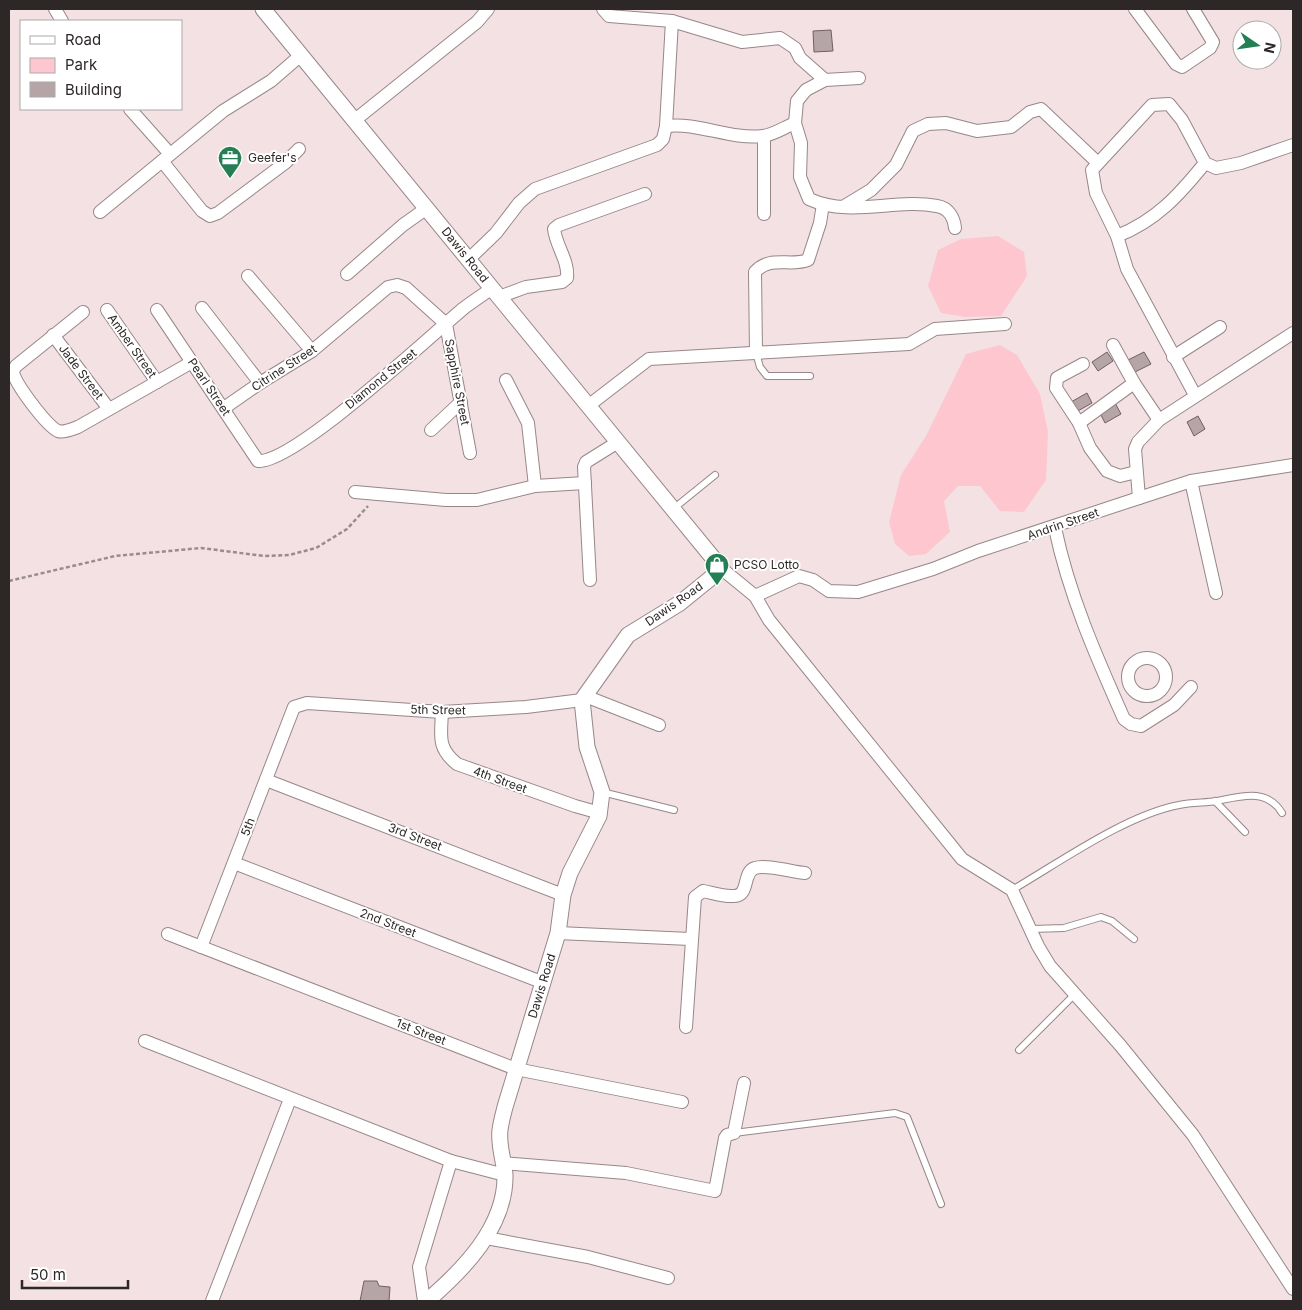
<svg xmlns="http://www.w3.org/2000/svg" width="1302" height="1310" font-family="Inter,sans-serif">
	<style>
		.green { fill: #fec7cf }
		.building { fill: #b6a5a7; stroke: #6f6062 }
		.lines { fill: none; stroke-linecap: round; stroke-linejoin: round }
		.service-casing { stroke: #978789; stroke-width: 8 }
		.minor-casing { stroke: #978789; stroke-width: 14 }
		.tertiary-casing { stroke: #978789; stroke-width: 17 }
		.path { stroke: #998c8e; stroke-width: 2.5; stroke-dasharray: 4 2.5; stroke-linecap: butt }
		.service { stroke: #fff; stroke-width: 6 }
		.minor { stroke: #fff; stroke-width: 12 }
		.tertiary { stroke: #fff; stroke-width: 15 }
		.labels { text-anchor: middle; stroke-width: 4; stroke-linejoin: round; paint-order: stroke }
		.poi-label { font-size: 12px; fill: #2e2728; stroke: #fff; text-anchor: start }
		.street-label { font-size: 12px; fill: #2e2728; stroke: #fff }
	</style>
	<rect width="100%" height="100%" fill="#f3e1e3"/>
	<g class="green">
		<polygon points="998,236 1024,252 1027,276 1001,316 965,317 941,313 928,286 938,250 961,239"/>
		<polygon points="1000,345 1017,355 1040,394 1048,432 1046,480 1024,512 1000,511 980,486 958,486 944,501 950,532 926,554 909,556 895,544 889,522 901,475 926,436 966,354"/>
	</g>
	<g class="building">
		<polygon points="831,30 833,51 814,52 813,31"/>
		<polygon points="1107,352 1113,361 1098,371 1092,362"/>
		<polygon points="1144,352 1151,364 1135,372 1128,360"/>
		<polygon points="1087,393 1092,403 1076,412 1071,402"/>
		<polygon points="1114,401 1121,414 1105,423 1099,411"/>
		<polygon points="1198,416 1205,429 1194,436 1187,422"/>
		<polygon points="364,1281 377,1281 379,1286 390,1287 389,1301 360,1301"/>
	</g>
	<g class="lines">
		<defs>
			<g id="service">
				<polyline points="756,353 760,367 767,376 810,376"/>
				<polyline points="673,509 715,475"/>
				<polyline points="602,792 674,810"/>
				<polyline points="1215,801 1245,832"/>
				<path d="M1012,890C1060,862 1126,815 1179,805C1192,802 1205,803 1217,801C1242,796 1267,788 1282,813"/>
				<polyline points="1032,929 1064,928 1101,917 1112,921 1134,939"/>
				<polyline points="1019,1050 1075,994"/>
				<polyline points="734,1133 895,1113 907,1117 941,1204"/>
			</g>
			<g id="minor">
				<polyline points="55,9 62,21"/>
				<polyline points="603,9 609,16 672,21 742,42 780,38 795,48 800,58 825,80"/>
				<polyline points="1135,9 1176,64 1182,67 1210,48 1213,42 1193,9"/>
				<path d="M859,78L825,80L806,90L797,101L795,123L801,143L800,177L809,199C851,218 895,198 937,206C949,208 954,218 955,228"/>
				<polyline points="130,109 170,154"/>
				<polyline points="355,120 477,22 488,9"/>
				<path d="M666,126C699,122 730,140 763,136C773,135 785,127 795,123"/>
				<polyline points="764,136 764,214"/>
				<polyline points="162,161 202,211 210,216 218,213 285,163 299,149"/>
				<path d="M1205,163C1180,194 1156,221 1117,236L1096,193L1092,170L1152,105L1169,104L1182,120L1205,163L1216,168L1241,163L1293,145"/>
				<polyline points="843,207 871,190 896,165 913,131 928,124 946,123 977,131 1011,127 1030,112 1041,109 1098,163"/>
				<polyline points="100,212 223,111 271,81 301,55"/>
				<polyline points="1117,236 1127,269 1195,395"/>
				<polyline points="469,259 496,233 519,203 535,189 657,145 663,139 666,126 672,21"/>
				<polyline points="347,274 403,225 427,208"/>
				<polyline points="248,276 312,351"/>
				<path d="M499,297L526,287L562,282L567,278C569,261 556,246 554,229L559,225L645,194"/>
				<polyline points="202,308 260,383"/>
				<polyline points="107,310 157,382"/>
				<path d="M157,310L258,461C295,463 430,336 464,308C473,301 483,295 492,288"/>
				<path d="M83,312L16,366L13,371C14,383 47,426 58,431C64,433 72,429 78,427L192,362"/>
				<polyline points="53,335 109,409"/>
				<polyline points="1113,345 1134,383 1159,420"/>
				<path d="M756,353L755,272C770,255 790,267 808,260L820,223L823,204"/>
				<polyline points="1173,357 1220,327"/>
				<polyline points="1083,364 1057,378 1056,388 1079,423 1090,448 1107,471 1120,476 1136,472"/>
				<polyline points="506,380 528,423 535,486"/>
				<polyline points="588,406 649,359 909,344 935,329 1005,324"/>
				<polyline points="224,408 260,383 312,351 388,287 397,285 406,288 446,324 470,453"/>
				<polyline points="1079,423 1134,383"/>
				<polyline points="431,430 461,402"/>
				<polyline points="1191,481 1216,593"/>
				<polyline points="355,492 446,500 477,500 535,486 585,483"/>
				<polyline points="1139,498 1191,481 1293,465"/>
				<path d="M1055,528C1069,595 1096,656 1124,719L1131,724L1141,726L1174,705L1191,687"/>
				<polyline points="722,569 755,596 769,620 962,859 1012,890 1038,946 1050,966 1120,1045 1193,1135 1293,1289"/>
				<polyline points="590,580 584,467 586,462 618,442"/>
				<polyline points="755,596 799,576 813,580 829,591 858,592 933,569 978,551 1139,498 1135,449 1138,442 1159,420 1293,333"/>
				<circle cx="1147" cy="677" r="19"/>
				<polyline points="585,696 659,725"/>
				<path d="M442,712C441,736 437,748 457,764L575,806L600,813"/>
				<polyline points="266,780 563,895"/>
				<polyline points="234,863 544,983"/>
				<polyline points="558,933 690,939"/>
				<polyline points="168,934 516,1069 682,1102"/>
				<polyline points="201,947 294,707 307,703 442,712 526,707 582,700"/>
				<path d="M686,1027L695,897L703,891C713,893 724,897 734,896C750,896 742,872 755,868C766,864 793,872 805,873"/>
				<polyline points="145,1041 451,1161 505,1175"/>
				<polyline points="503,1163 626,1173 715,1191 725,1138 727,1135 734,1133 744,1083"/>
				<polyline points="486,1238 588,1257 668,1278"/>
				<polyline points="212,1301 290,1099"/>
				<polyline points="424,1301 419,1267 451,1161"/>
			</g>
			<path id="tertiary" d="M263,9L722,569L680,603L628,635L582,700L587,747L602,792L599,816L570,873L563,895L558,933L505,1107C503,1115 501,1122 500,1130C498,1145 504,1160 505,1175C506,1227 463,1270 427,1301"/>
		</defs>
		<use href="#service" class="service-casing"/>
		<use href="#minor" class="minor-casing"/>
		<use href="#tertiary" class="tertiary-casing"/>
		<polyline class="path" points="9,581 115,556 201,548 264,556 289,555 316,548 347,529 368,506"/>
		<use href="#service" class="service"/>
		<use href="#minor" class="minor"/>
		<use href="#tertiary" class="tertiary"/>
	</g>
	<defs>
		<symbol id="office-pin" viewBox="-11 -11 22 30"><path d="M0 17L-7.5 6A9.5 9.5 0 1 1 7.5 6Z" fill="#257f54" stroke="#fff"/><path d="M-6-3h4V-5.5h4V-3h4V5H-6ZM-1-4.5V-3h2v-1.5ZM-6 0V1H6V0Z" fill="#fff"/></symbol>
		<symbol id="shop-pin" viewBox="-11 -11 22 30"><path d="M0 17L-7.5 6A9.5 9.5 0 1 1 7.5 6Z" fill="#257f54" stroke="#fff"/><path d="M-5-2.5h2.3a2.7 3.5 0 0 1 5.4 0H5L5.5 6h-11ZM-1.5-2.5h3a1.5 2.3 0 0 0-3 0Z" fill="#fff"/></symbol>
	</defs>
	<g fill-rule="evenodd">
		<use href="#office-pin" x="216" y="144" width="28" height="38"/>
		<use href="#shop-pin" x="703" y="551" width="28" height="38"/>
	</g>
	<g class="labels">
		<g class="poi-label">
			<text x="248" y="162">Geefer's</text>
			<text x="734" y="569">PCSO Lotto</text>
		</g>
		<g class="street-label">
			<text transform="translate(465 255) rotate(51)" y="4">Dawis Road</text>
			<text transform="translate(132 346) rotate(55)" y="4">Amber Street</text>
			<text transform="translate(284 368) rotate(-33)" y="4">Citrine Street</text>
			<text transform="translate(81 372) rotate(53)" y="4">Jade Street</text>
			<text transform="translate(381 379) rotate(-39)" y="4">Diamond Street</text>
			<text transform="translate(457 382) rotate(79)" y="4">Sapphire Street</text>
			<text transform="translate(209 387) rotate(56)" y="4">Pearl Street</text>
			<text transform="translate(1063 524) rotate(-19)" y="4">Andrin Street</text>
			<text transform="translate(674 604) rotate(-35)" y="4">Dawis Road</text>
			<text transform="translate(438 710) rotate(1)" y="4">5th Street</text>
			<text transform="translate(500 780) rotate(20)" y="4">4th Street</text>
			<text transform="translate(248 827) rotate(-69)" y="4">5th</text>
			<text transform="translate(415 837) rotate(21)" y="4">3rd Street</text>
			<text transform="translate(388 923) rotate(21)" y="4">2nd Street</text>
			<text transform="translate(542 986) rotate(-73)" y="4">Dawis Road</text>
			<text transform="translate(421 1032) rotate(21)" y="4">1st Street</text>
		</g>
	</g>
	<rect width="1302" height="1310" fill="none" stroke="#2e2728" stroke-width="20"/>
	<rect x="20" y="20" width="162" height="90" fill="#ffffff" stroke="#aba9a9"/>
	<rect x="30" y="36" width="25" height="8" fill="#ffffff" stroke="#aba9a9"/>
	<text x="65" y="45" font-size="15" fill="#2e2728">Road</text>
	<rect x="30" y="58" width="25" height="15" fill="#fec7cf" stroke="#aba9a9"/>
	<text x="65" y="70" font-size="15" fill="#2e2728">Park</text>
	<rect x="30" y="82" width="25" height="15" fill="#b6a5a7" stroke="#aba9a9"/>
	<text x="65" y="95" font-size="15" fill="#2e2728">Building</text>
	<g transform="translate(1257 45) rotate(103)"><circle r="24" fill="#ffffff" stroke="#aba9a9"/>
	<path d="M0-4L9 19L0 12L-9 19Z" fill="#257f54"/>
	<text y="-8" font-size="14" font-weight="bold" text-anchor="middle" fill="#2e2728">N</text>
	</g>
	<path d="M22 1280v8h106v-8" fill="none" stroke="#2e2728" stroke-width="2.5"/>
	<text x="30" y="1280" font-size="15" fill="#2e2728" stroke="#ffffff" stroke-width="4" paint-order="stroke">50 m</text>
</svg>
